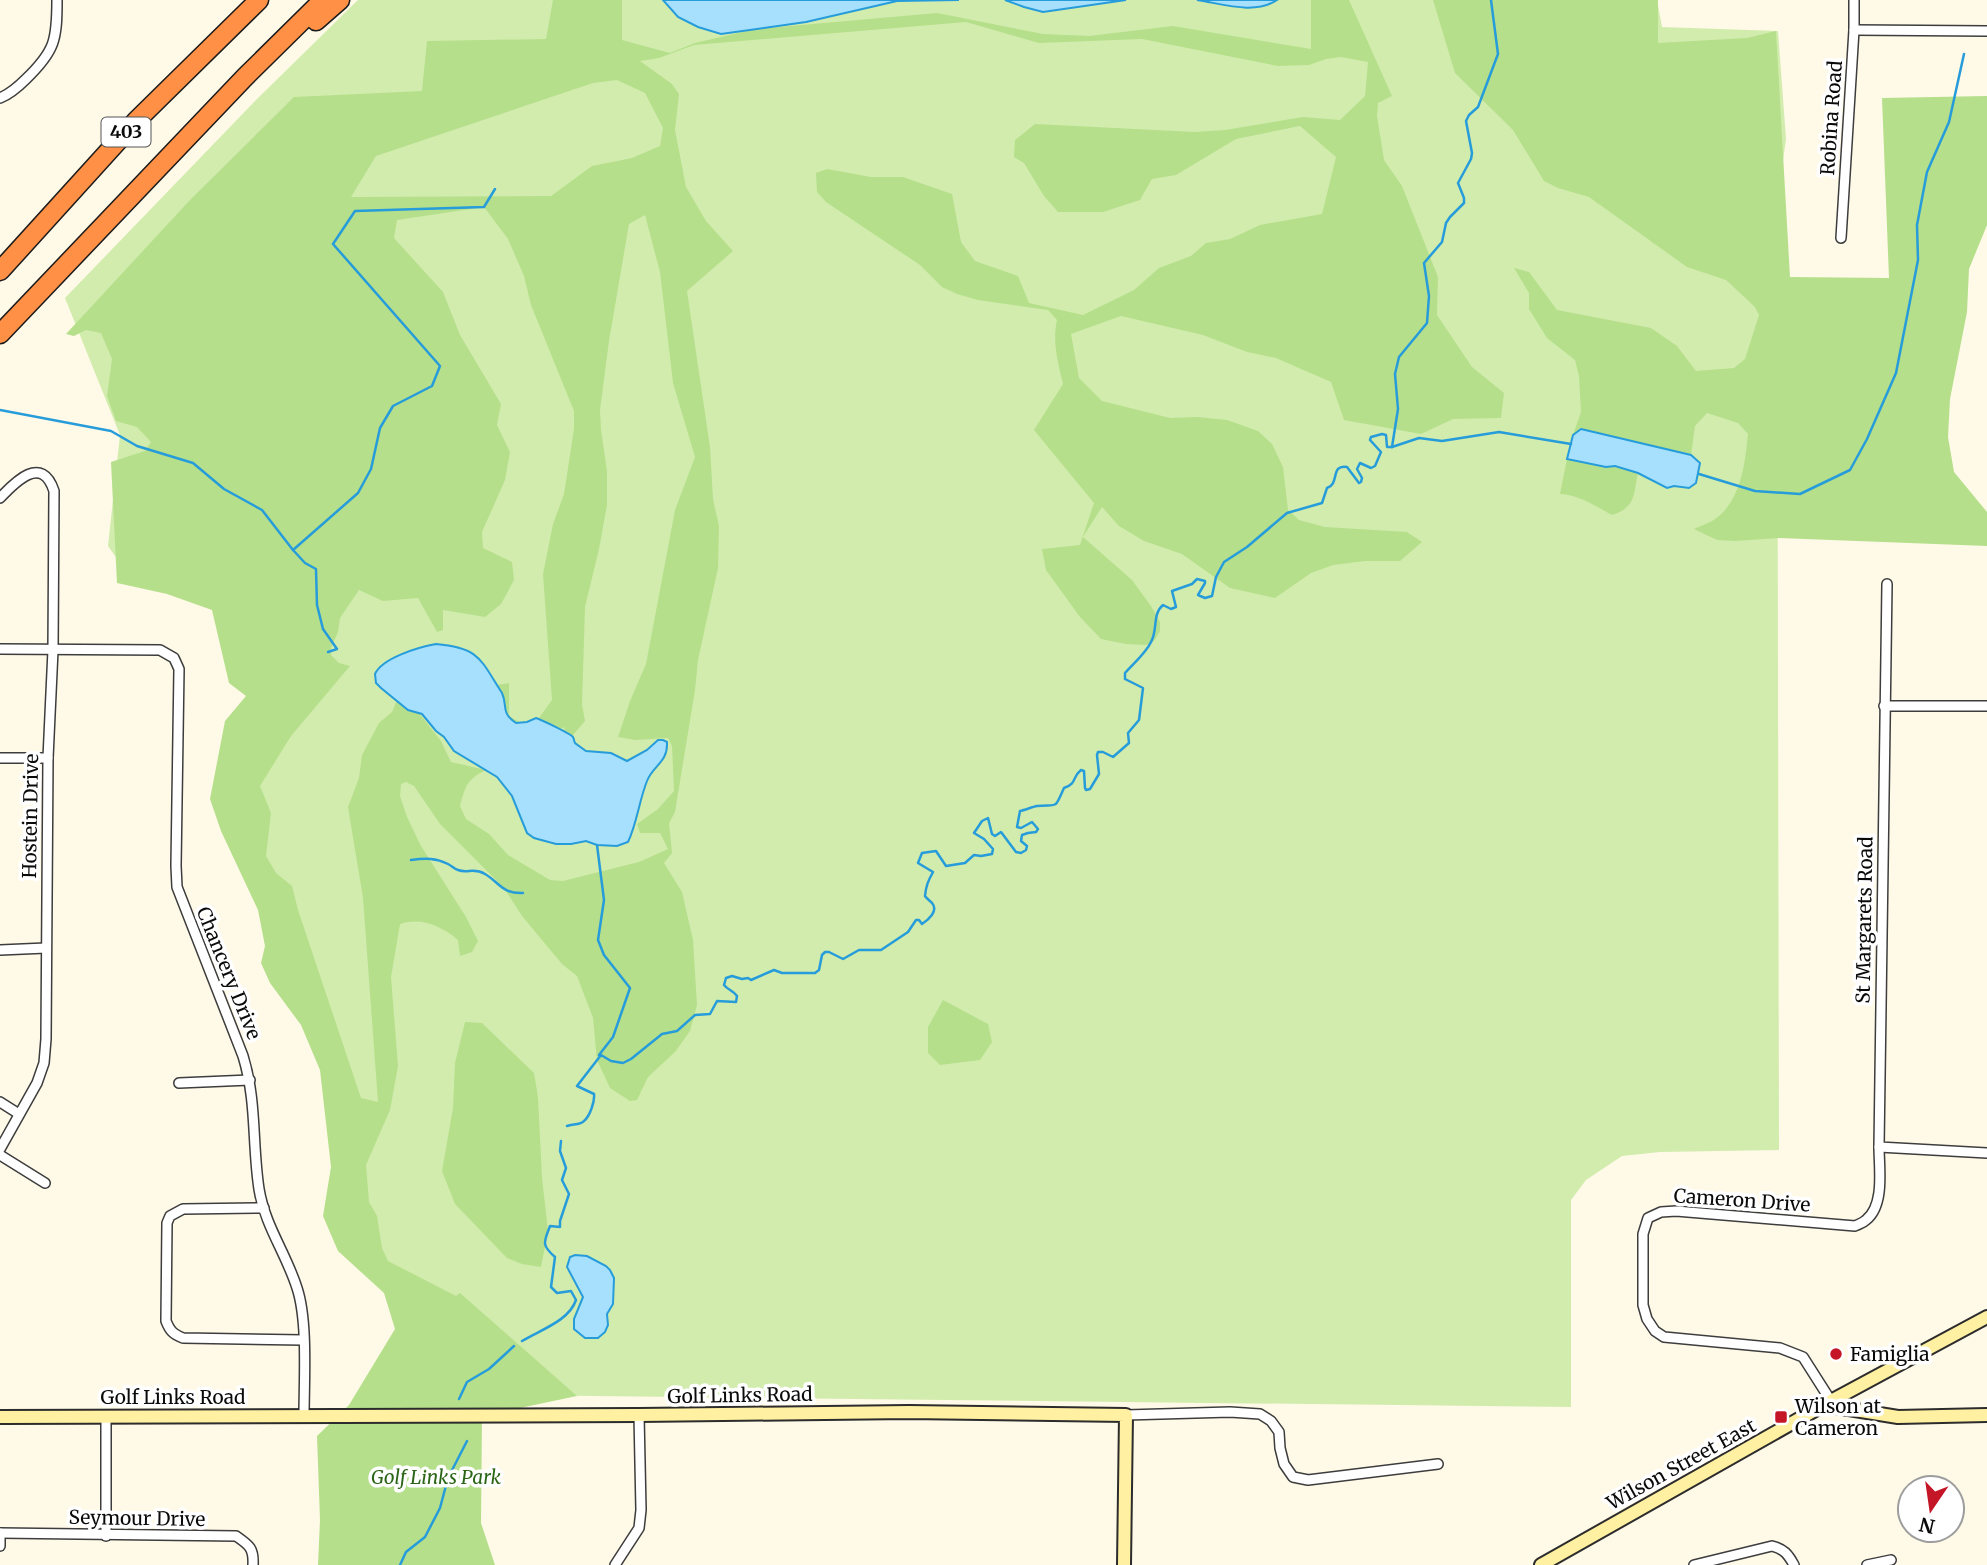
<svg xmlns="http://www.w3.org/2000/svg" width="1987" height="1565" font-family="Merriweather,serif">
	<style>
		.green { fill: #d2ecad }
		.forest { fill: #b5df8b; fill-rule: evenodd }
		.water { fill: #a6e0fc; stroke: #269cda; stroke-width: 2 }
		.lines { fill: none; stroke-linecap: round; stroke-linejoin: round }
		.stream { stroke: #269cda; stroke-width: 2.5 }
		.minor-casing { stroke: #3d3d3d; stroke-width: 12 }
		.secondary-casing { stroke: #2c2c2c; stroke-width: 16 }
		.motorway-casing { stroke: #1b1b1b; stroke-width: 21 }
		.minor { stroke: #fff; stroke-width: 9 }
		.secondary { stroke: #fff0a2; stroke-width: 12 }
		.motorway { stroke: #ff9045; stroke-width: 18 }
		.poi-dot { fill: #c51628; stroke: #fff; stroke-width: 2.5 }
		.labels { text-anchor: middle; stroke-width: 7; stroke-linejoin: round; paint-order: stroke }
		.shield { fill: #fff; stroke: #545454; stroke-width: 2 }
		.shield-label { font-size: 18px; font-weight: bold; fill: #0a0a0a }
		.street-label { font-size: 19px; fill: #0a0a0a; stroke: #fff }
		.poi-label { font-size: 19px; fill: #0a0a0a; stroke: #fff; text-anchor: start }
		.park-label { font-size: 19px; font-style: italic; fill: #2b6616; stroke: #fff }
	</style>
	<rect width="100%" height="100%" fill="#fff9e7"/>
	<polygon class="green" points="358,0 1657,0 1662,27 1778,31 1786,139 1777,204 1779,1150 1660,1152 1622,1156 1586,1180 1571,1200 1571,1407 414,1394 410,1293 353,1246 319,1030 240,835 247,730 259,628 118,560 108,546 120,435 65,298 256,100"/>
	<g class="forest">
		<path d="M553,0H622V40L670,53L695,43L755,29L937,13L1043,34L1089,36L1173,26L1311,49V0H1349L1392,96L1378,103L1377,116L1384,160L1402,186L1438,277L1437,315L1472,367L1504,393L1501,418L1453,419L1421,434L1344,420L1331,382L1276,358L1247,352L1203,335L1121,316L1071,334L1079,378L1102,401L1170,418L1197,417L1227,420L1258,431L1272,444L1283,467L1288,510L1299,520L1325,527L1407,532L1422,542L1400,561H1365L1333,565L1311,573L1275,598L1230,588L1182,554L1144,541L1119,526L1102,507L1083,537L1132,580L1151,606L1160,622V631L1154,641L1146,645L1126,644L1101,639L1080,617L1046,570L1042,549L1080,545L1094,503L1034,430L1063,384C1058,363 1052,342 1057,320L1048,310L978,300L957,294L942,287L920,265L826,202L817,192L816,173L827,169L871,177H903L952,194L961,242L975,261L1018,276L1029,303L1083,315L1134,290L1159,268L1191,256L1206,243L1230,239L1260,225L1322,214L1336,157L1300,126L1236,139L1176,175L1152,179L1140,200L1103,212H1058L1044,196L1024,163L1014,157L1015,140L1035,124L1195,132L1225,130L1303,117L1340,120L1365,96L1368,62L1341,57L1326,59L1309,65L1278,66L1142,39L1039,43L966,22L694,45L659,58L640,61L672,84L679,94L675,130L686,187L706,221L733,251L687,291L710,447L713,499L719,526L718,568L698,660L695,690L675,812L669,823L672,853L664,863L682,892L693,940L697,1005L690,1031L675,1052L648,1077L637,1100L630,1101L610,1088L597,1060L593,1018L577,976L562,964L522,916L504,888L440,824L414,786L406,782L401,784L400,796L407,817L421,846L466,917L478,941L472,952L460,956L458,940C441,926 422,917 400,924L391,977L398,1066L390,1110L366,1165L369,1202L377,1216L382,1248L388,1261L456,1296L460,1293L577,1396L482,1416L481,1523L495,1565H318L320,1520L317,1436L349,1405L395,1329L384,1293L338,1251L323,1216L331,1167L320,1070L301,1025L270,983L261,963L265,946L258,910L221,831L210,799L225,721L246,696L229,683L212,610L167,594L117,583L111,462L145,451L151,442L137,427L116,421L107,396L112,359L101,333L86,330L74,336L66,334L190,200L294,97L422,91L427,41L546,39ZM617,80L645,93L663,128L660,146L632,158L592,166L551,196L351,197L376,156L593,83ZM484,207L508,239L524,276L531,305L574,411V429L564,494L553,524L543,574L552,700L531,729L509,716V683L497,685L502,720L552,735L564,727L567,742L585,721L582,704L585,607L599,549L607,505V471L601,430L600,410L609,341L629,224L645,215L660,272L673,383L695,457L675,510L646,664L630,701L618,737L635,740L668,738L672,746L674,791L658,809L637,824L640,833H660L668,849L639,862L563,881L550,880L508,855L489,834L466,819L460,806C465,787 467,779 486,770L451,762L441,741L418,712L397,700L392,712L379,723L362,755L359,778L348,807L363,898L378,1102L361,1098L298,910L292,886L276,873L266,856L271,813L260,786L291,736L350,666L339,663L331,655V648L338,632L340,618L359,590L383,601L418,598L437,632L443,630V610L485,617L501,604L514,580L512,562L483,548L482,532L505,480L510,452L497,425L501,404L460,335L443,292L394,238L397,220Z"/>
		<path d="M1433,0H1658V43L1747,38L1776,31L1790,277L1889,278L1882,98L1987,96V225L1969,269L1967,312L1950,399L1948,437L1954,472L1987,512V546L1779,538L1735,541L1717,540L1694,529C1702,525 1713,522 1719,516C1742,496 1745,462 1748,434L1738,423L1707,413L1695,426L1691,455L1581,429L1573,435L1581,412L1579,376L1575,360L1547,338L1529,309V293L1514,268L1529,272L1557,310L1651,328L1677,346L1696,371L1734,368L1745,359L1759,315L1755,307L1726,280L1687,267L1589,197L1558,188L1544,181L1513,130L1455,73Z"/>
		<path d="M1567,459C1591,464 1615,466 1638,473C1633,496 1636,507 1612,515C1595,506 1580,495 1560,494Z"/>
		<polygon points="943,1000 988,1024 992,1042 980,1060 940,1065 928,1053 928,1027"/>
		<polygon points="465,1022 482,1023 534,1073 538,1097 542,1178 548,1231 541,1267 522,1264 507,1258 455,1204 442,1171 453,1108 455,1063"/>
	</g>
	<g class="water">
		<polygon points="663,0 959,0 897,1 806,22 721,34 698,27 678,17"/>
		<polygon points="1005,0 1126,0 1043,12 1024,7"/>
		<path d="M1197,0H1277C1255,15 1223,4 1197,0Z"/>
		<polygon points="1581,429 1691,455 1700,463 1696,483 1689,488 1674,486 1667,488 1638,473 1615,466 1606,467 1567,459 1573,435"/>
		<path d="M436,644C480,648 480,659 502,693C508,706 500,712 516,723L527,722L536,718C542,720 571,734 573,737C574,739 574,741 575,743L586,751L611,753L627,761L647,750L658,740H663L667,742C668,763 653,765 647,781C639,801 637,823 628,842L617,846L597,845L586,841L571,844H556L534,838L527,833L512,796L497,777L454,751L444,737L436,731L422,714L408,710L381,688L376,683L375,674C382,658 419,647 436,644Z"/>
		<polygon points="575,1255 587,1256 606,1266 610,1270 614,1278 613,1304 607,1314 608,1325 605,1332 598,1338 585,1338 574,1329 574,1319 583,1297 567,1267 570,1257"/>
	</g>
	<g class="lines">
		<g class="stream">
			<polyline points="0,410 111,431 137,446 193,463 224,489 262,510 293,550 305,563 316,569 317,605 323,629 337,649 328,652"/>
			<polyline points="1392,447 1398,409 1395,374 1399,357 1427,323 1429,296 1424,263 1442,242 1446,223 1450,217 1464,203 1464,198 1458,183 1471,159 1472,153 1466,121 1469,115 1478,107 1498,54 1491,0"/>
			<polyline points="1392,447 1419,438 1442,441 1499,432 1571,444"/>
			<polyline points="1699,474 1755,491 1800,494 1850,470 1867,439 1896,373 1918,260 1917,225 1927,172 1949,122 1964,54"/>
			<polyline points="293,550 358,493 371,469 380,428 393,406 432,386 440,366 333,244 355,211 484,207 495,189"/>
			<polyline points="597,845 604,900 598,940 604,955 630,988 613,1037 599,1055"/>
			<path d="M411,860C426,858 436,858 448,864C452,866 454,869 458,870C468,874 473,867 485,874C500,883 502,894 523,893"/>
			<path d="M567,1126C572,1124 581,1125 584,1121C590,1116 595,1101 594,1094L577,1086L601,1055L611,1061L623,1063L631,1059L662,1034L677,1031L695,1015L710,1014L717,1001L736,1002L737,996C734,991 728,990 724,985L726,978L732,976L742,979L748,978L751,980L774,970L782,973H815L819,970L822,955L825,952H829L843,959L859,950H881L908,932L916,920H919L922,924C928,920 939,911 932,903C930,901 927,899 925,896C926,886 928,881 933,872L918,863L922,853L936,851L946,866L965,863L974,855L981,856L992,854L993,849L984,839L974,833L982,821L988,818L992,834L995,836L1001,832L1016,852L1021,853L1026,850L1027,846L1021,841L1022,835L1028,833L1036,832L1038,829L1032,822L1021,828L1017,827L1020,811C1025,810 1032,807 1037,806C1059,804 1054,810 1064,788C1078,783 1071,778 1081,770L1084,771L1085,788L1086,790L1090,789L1099,774L1097,755L1098,752H1103L1113,757L1129,743L1128,733L1139,720L1143,688L1125,679V673C1133,664 1146,653 1151,642C1158,630 1152,614 1163,605L1171,609L1176,607L1172,591L1192,584L1197,579L1205,581V583L1198,595L1205,598L1212,596L1216,577L1224,562L1247,547L1287,513L1322,503L1327,488C1340,484 1330,464 1347,467L1359,483L1361,482L1362,478L1357,469L1360,463L1371,468L1375,466L1381,452L1370,440L1371,437L1382,434L1386,435L1387,447H1392"/>
			<path d="M522,1341C540,1330 569,1321 576,1300L571,1291L557,1293L551,1287L555,1257C541,1245 544,1242 550,1226L560,1227V1221L569,1194L562,1180L566,1168L560,1151L561,1141"/>
			<polyline points="459,1399 467,1382 489,1369 514,1346"/>
			<polyline points="400,1565 406,1552 425,1537 440,1508 448,1478 467,1441"/>
		</g>
		<defs>
			<g id="minor">
				<polyline points="1854,30 1987,31"/>
				<path d="M0,98C10,94 18,87 26,79C55,51 57,40 57,0"/>
				<polyline points="1841,238 1854,30 1854,0"/>
				<path d="M0,498C15,482 42,454 54,491L53,650L48,758L46,1039L44,1063L37,1083L0,1149"/>
				<polyline points="1887,584 1879,1147 1987,1153"/>
				<path d="M0,649L160,650L174,658L179,669L176,866L177,887L243,1056C257,1102 252,1143 259,1189C265,1226 286,1253 297,1288C308,1321 304,1380 304,1416"/>
				<polyline points="1884,706 1987,706"/>
				<polyline points="0,758 48,758"/>
				<polyline points="0,950 46,948"/>
				<polyline points="179,1083 250,1080"/>
				<polyline points="0,1102 19,1114"/>
				<polyline points="0,1155 45,1183"/>
				<path d="M264,1208L183,1209L170,1216L167,1223L166,1321C170,1331 173,1334 183,1338L303,1340"/>
				<path d="M1831,1401L1803,1357L1780,1348L1664,1337L1655,1331L1647,1319L1643,1305V1234L1648,1218L1661,1212L1676,1211L1855,1226C1859,1224 1863,1223 1866,1220C1885,1205 1879,1168 1879,1147"/>
				<polyline points="1126,1415 1230,1412 1260,1414 1271,1421 1279,1432 1280,1448 1284,1464 1293,1477 1308,1480 1438,1464"/>
				<polyline points="106,1416 106,1536"/>
				<path d="M0,1533L236,1536C249,1545 254,1548 253,1565"/>
				<polyline points="0,1546 0,1533"/>
				<polyline points="615,1565 639,1528 641,1510 639,1415"/>
				<path d="M1694,1565L1772,1546C1784,1549 1788,1554 1794,1565"/>
				<polyline points="1867,1565 1891,1560"/>
			</g>
			<g id="secondary">
				<polyline points="1824,1405 1898,1417 1987,1415"/>
				<polyline points="0,1417 639,1415 909,1412 1126,1415 1124,1565"/>
				<polyline points="1541,1565 1831,1401 1987,1317"/>
			</g>
			<g id="motorway">
				<polyline points="316,21 340,0"/>
				<polyline points="0,271 136,121 259,0"/>
				<polyline points="0,334 245,77 323,0"/>
			</g>
		</defs>
		<use href="#minor" class="minor-casing"/>
		<use href="#secondary" class="secondary-casing"/>
		<use href="#motorway" class="motorway-casing"/>
		<use href="#minor" class="minor"/>
		<use href="#secondary" class="secondary"/>
		<use href="#motorway" class="motorway"/>
	</g>
	<g class="poi-dot">
		<circle cx="1836" cy="1354" r="7"/>
		<rect x="1774" y="1410" width="14" height="14" rx="3.5"/>
	</g>
	<g class="labels">
		<rect class="shield" x="101.5" y="117.5" width="49" height="29" rx="5"/>
		<g class="shield-label">
			<text x="126" y="138">403</text>
		</g>
		<g class="street-label">
			<text transform="translate(1831 118) rotate(-86)" y="7">Robina Road</text>
			<text transform="translate(30 816) rotate(-89)" y="7">Hostein Drive</text>
			<text transform="translate(1864 920) rotate(-89)" y="7">St Margarets Road</text>
			<text transform="translate(229 973) rotate(68)" y="7">Chancery Drive</text>
			<text transform="translate(1742 1200) rotate(4)" y="7">Cameron Drive</text>
			<text transform="translate(740 1395) rotate(-1)" y="7">Golf Links Road</text>
			<text x="173" y="1404">Golf Links Road</text>
			<text transform="translate(1681 1464) rotate(-29)" y="7">Wilson Street East</text>
			<text transform="translate(137 1518) rotate(1)" y="7">Seymour Drive</text>
		</g>
		<g class="poi-label">
			<text x="1850" y="1361">Famiglia</text>
			<text x="1795" y="1413">Wilson at<tspan x="1795" dy="22">Cameron</tspan></text>
		</g>
		<g class="park-label">
			<text x="436" y="1484">Golf Links Park</text>
		</g>
	</g>
	<g transform="translate(1931 1509) rotate(193)"><circle r="33" fill="#ffffff" stroke="#9d9d9d" stroke-width="2"/>
	<path d="M0-5L12 26L0 18L-12 26Z" fill="#c51628"/>
	<text y="-10" font-size="19" font-weight="bold" text-anchor="middle" fill="#0a0a0a">N</text>
	</g>
</svg>
